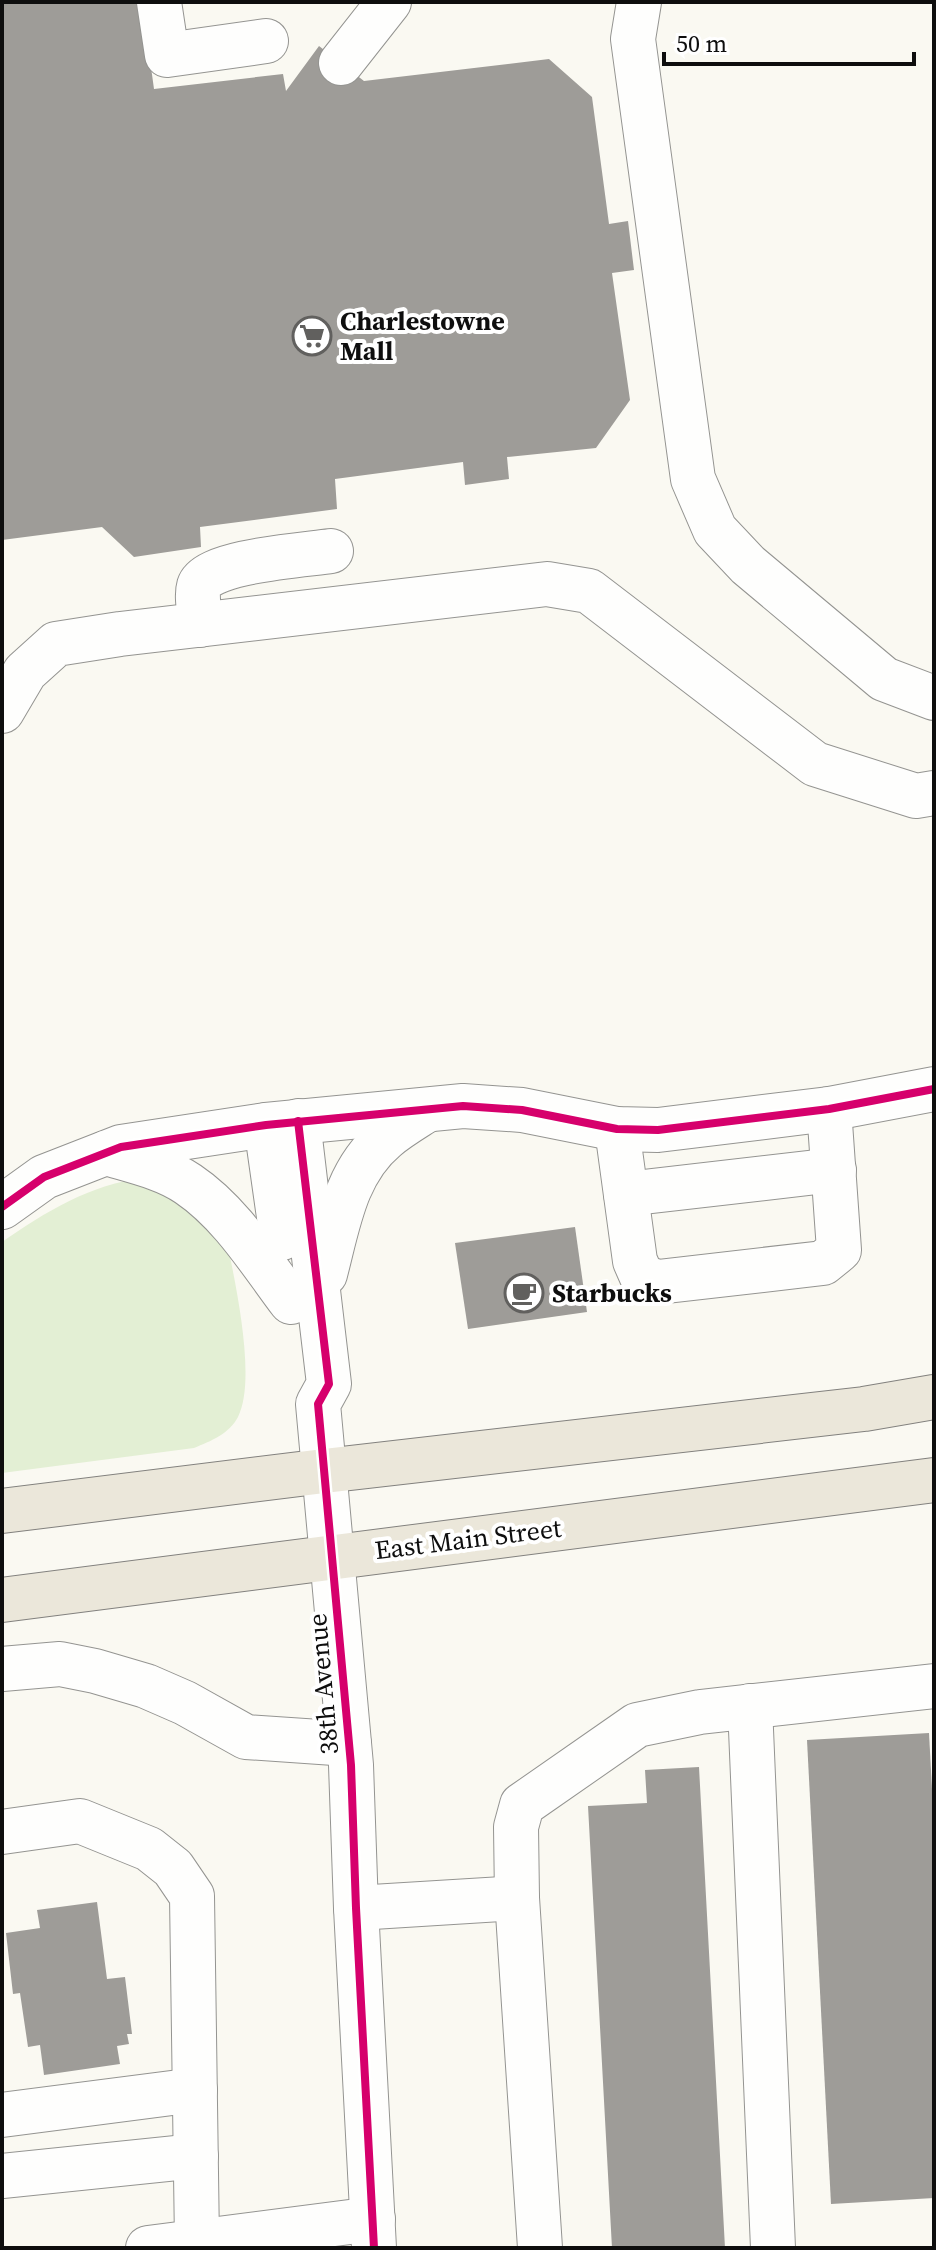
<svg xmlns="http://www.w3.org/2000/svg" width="936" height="2250" font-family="'Source Serif 4',serif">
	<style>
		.green { fill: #e3efd4 }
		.building { fill: #9e9c98 }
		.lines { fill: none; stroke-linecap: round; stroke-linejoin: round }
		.minor-casing { stroke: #949491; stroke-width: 46 }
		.major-casing { stroke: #82817e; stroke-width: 46 }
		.minor { stroke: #fefefd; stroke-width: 44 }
		.major { stroke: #ebe7da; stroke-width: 44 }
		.cycleway-casing { stroke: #fff; stroke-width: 13 }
		.cycleway { stroke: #d6006c; stroke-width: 8 }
		.labels { text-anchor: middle; stroke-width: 8; stroke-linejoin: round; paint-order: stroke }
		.poi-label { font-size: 26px; font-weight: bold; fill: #0e0e0e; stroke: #fff; text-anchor: start }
		.street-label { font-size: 26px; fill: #0e0e0e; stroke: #fff }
	</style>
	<rect width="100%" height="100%" fill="#faf9f2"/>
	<path class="green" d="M144,1178L227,1241C235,1283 257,1379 238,1417C229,1434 211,1441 194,1448L2,1473V1242C45,1212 91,1184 144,1178Z"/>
	<g class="building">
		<polygon points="2,2 142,2 154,89 283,74 286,91 319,46 364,81 549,59 592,97 609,224 628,221 634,270 612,273 630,400 596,448 507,457 509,479 465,485 463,462 335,479 337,509 200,527 201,547 134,557 102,527 2,540"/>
		<polygon points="575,1227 587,1312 468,1329 455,1243"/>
		<polygon points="929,1733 934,1826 934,2198 831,2204 807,1740"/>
		<polygon points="699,1767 725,2248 612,2248 588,1806 647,1803 645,1770"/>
		<polygon points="97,1902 107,1979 125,1977 132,2034 127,2034 129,2044 117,2046 120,2064 44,2075 40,2045 28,2047 20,1993 13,1994 6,1933 40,1928 37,1910"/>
	</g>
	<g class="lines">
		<defs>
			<g id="minor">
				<polyline points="159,2 167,55 266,41"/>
				<polyline points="639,2 633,39 693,479 715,530 748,565 884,679 934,698"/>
				<polyline points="341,63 389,2"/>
				<path d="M200,625C200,614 196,596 199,586C207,561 305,555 331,551"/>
				<polyline points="2,711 25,672 56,644 120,634 547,584 589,591 815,764 916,796 934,793"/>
				<polyline points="298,1121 329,1384 318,1404 351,1765 356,1908 374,2248"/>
				<polyline points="266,1125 282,1238"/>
				<polyline points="617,1129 635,1261 642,1277 658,1282 823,1263 839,1250 829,1109"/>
				<path d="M106,1153C133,1161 165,1168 188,1184C231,1213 260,1261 291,1302"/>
				<polyline points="626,1194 834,1170"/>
				<polyline points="2,1207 44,1177 121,1147 266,1125 463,1106 522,1110 617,1129 658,1130 829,1109 934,1089"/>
				<path d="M325,1274C338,1225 345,1172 386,1138C399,1127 413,1119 427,1110"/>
				<polyline points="2,1669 60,1664 95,1671 146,1686 185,1703 246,1737 349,1744"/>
				<polyline points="750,1706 773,2248"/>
				<polyline points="2,1832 80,1821 149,1849 173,1868 192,1896 197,2242"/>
				<polyline points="356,1908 517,1898"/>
				<polyline points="2,2115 195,2090"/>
				<polyline points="2,2176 196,2156"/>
				<polyline points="148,2248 373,2219"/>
				<polyline points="540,2248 517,1898 516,1827 522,1805 637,1725 700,1712 934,1686"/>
			</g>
			<g id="major">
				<polyline points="2,1511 324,1471 864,1409 934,1397"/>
				<polyline points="2,1600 934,1480"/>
			</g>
		</defs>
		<use href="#minor" class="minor-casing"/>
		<use href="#major" class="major-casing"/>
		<use href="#minor" class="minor"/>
		<use href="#major" class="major"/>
		<defs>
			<g id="cycleway">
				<polyline points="298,1121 329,1384 318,1404 351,1765 356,1908 374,2248"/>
				<polyline points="2,1207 44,1177 121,1147 266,1125 463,1106 522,1110 617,1129 658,1130 829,1109 934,1089"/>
			</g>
		</defs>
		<use href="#cycleway" class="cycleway-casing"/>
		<use href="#cycleway" class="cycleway"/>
	</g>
	<defs>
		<symbol id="supermarket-ring" viewBox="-11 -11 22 22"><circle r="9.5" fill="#fff" stroke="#61605e" stroke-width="1.5"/><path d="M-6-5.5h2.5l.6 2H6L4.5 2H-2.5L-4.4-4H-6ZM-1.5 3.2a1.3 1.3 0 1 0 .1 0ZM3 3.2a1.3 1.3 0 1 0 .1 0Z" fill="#61605e"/></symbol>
		<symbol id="cafe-ring" viewBox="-11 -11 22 22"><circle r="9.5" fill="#fff" stroke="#61605e" stroke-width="1.5"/><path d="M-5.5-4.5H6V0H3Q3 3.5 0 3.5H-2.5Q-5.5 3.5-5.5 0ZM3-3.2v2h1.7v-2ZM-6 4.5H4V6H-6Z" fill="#61605e"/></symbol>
	</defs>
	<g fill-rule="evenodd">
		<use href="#supermarket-ring" x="290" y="314" width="44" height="44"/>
		<use href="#cafe-ring" x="502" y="1271" width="44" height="44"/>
	</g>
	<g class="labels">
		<g class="poi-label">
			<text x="340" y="330">Charlestowne<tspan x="340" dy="30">Mall</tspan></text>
			<text x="552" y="1302">Starbucks</text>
		</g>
		<g class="street-label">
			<text transform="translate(468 1539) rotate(-7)" y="9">East Main Street</text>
			<text transform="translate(323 1684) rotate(-95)" y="9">38th Avenue</text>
		</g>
	</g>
	<rect width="936" height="2250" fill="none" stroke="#0e0e0e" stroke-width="8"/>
	<path d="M664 52v12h250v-12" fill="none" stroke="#0e0e0e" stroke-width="4"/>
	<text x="676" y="52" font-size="24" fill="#0e0e0e" stroke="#ffffff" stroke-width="6" paint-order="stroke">50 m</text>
</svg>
